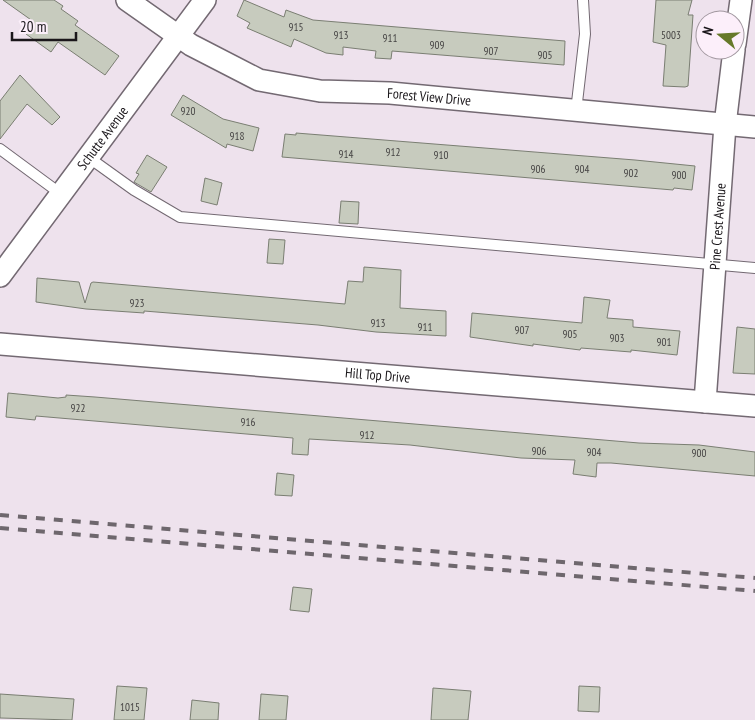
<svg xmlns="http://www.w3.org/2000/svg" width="755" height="720" font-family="'PT Sans Narrow',sans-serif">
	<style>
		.building { fill: #c7cbbe; stroke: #7a7e72 }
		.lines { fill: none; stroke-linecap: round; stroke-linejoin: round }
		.service-casing { stroke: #736972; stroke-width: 12 }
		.minor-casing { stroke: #736972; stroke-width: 24 }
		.service { stroke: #fff; stroke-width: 10 }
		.minor { stroke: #fff; stroke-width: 21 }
		.rail { stroke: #6e676d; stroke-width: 4; stroke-dasharray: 9 9; stroke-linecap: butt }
		.labels { text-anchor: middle; stroke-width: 4; stroke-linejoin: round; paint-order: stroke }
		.number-label { font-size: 11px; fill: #454343 }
		.street-label { font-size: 14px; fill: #1a161a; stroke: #fceffa }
	</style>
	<rect width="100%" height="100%" fill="#eee2ed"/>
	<g class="building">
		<polygon points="3,0 54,0 63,6 61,9 78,21 75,25 119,56 105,75 58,42 51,52 26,34 34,22"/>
		<polygon points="244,0 284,17 286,10 313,20 565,41 564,65 392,51 391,59 375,58 376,51 343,47 343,55 326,53 294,39 291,47 247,28 250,23 237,16"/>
		<polygon points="656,0 692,0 688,15 693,15 688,86 685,87 663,86 666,45 653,42"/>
		<polygon points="20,75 60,117 52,125 27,104 0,139 0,101"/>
		<polygon points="183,95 223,119 259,128 253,151 227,144 226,148 171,115"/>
		<polygon points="296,133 635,160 695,166 692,190 674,188 673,190 282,157 285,134 296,135"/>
		<polygon points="147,155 167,167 151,192 134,182 139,174 136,173"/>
		<polygon points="205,178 222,183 217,205 201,201"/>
		<polygon points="341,201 359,202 358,224 339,223"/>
		<polygon points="269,239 285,240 283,264 267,263"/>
		<polygon points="364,267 401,270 400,308 446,311 446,336 376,332 318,325 144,311 144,313 86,309 36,302 37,278 79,282 85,303 91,283 93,282 345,304 348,281 363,282"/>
		<polygon points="584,297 610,300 607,318 633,320 633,327 680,331 677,355 631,350 631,352 581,348 580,350 533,344 533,346 470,337 472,313 582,323"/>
		<polygon points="737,327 755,329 755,374 733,373"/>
		<polygon points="8,393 58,398 66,397 66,395 95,397 639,443 699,445 755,452 755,476 611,463 597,463 596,477 573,474 575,460 521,458 410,445 309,439 308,455 292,454 293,438 36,416 35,420 6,417"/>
		<polygon points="277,473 294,475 292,496 275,495"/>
		<polygon points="293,587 312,589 309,612 290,610"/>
		<polygon points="117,686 147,688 144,720 114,720"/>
		<polygon points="579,686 600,687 599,712 578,711"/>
		<polygon points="433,688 471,691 468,720 431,720"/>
		<polygon points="0,694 74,699 72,720 0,718"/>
		<polygon points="261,694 288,696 286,720 259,720"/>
		<polygon points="192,700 219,703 218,720 190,720"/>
	</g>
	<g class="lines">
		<defs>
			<g id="service">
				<polyline points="576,111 585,34 583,0"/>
				<polyline points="0,149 61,194"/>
				<polyline points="88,157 134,190 180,217 755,268"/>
			</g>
			<g id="minor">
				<path id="s1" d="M127,0L191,45L259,80L320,91L390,93L755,127"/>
				<polyline points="735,44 741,0"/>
				<path id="s2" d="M0,276L205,0"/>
				<path id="s3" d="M0,344L755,406"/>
				<path id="s4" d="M705,402L725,125L734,50"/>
			</g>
		</defs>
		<use href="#service" class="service-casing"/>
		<use href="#minor" class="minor-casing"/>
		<use href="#service" class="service"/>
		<use href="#minor" class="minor"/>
		<g class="rail">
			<polyline points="0,515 755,578"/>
			<polyline points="0,528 755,591"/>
		</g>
	</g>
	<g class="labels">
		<g class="number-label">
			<text x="296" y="31">915</text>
			<text x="341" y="39">913</text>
			<text x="671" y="39">5003</text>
			<text x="390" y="42">911</text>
			<text x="437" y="49">909</text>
			<text x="491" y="55">907</text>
			<text x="545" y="59">905</text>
			<text x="188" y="115">920</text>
			<text x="237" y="140">918</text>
			<text x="393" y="156">912</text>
			<text x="346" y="158">914</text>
			<text x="441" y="159">910</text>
			<text x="538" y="173">906</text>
			<text x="582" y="173">904</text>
			<text x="631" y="177">902</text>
			<text x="679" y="179">900</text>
			<text x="137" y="307">923</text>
			<text x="378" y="327">913</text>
			<text x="425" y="331">911</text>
			<text x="522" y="334">907</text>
			<text x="570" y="338">905</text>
			<text x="617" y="342">903</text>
			<text x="664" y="346">901</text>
			<text x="78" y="412">922</text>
			<text x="248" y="426">916</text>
			<text x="367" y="439">912</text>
			<text x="539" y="455">906</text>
			<text x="594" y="456">904</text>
			<text x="699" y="457">900</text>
			<text x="130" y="711">1015</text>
		</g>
		<g class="street-label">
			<text dy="5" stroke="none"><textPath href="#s1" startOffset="326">Forest View Drive</textPath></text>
			<text dy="5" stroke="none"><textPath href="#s2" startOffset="172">Schutte Avenue</textPath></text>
			<text dy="5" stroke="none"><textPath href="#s4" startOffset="176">Pine Crest Avenue</textPath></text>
			<text dy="5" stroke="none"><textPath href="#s3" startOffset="379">Hill Top Drive</textPath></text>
		</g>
	</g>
	<g transform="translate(720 35) rotate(288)"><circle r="24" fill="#fceffa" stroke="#a298a0"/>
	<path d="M0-4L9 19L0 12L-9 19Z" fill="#667929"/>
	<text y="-8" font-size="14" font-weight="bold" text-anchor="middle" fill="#1a161a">N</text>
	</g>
	<path d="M12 32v8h64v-8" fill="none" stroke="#1a161a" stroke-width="2.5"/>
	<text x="20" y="32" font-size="15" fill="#1a161a" stroke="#fceffa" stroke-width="4" paint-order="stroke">20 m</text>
</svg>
